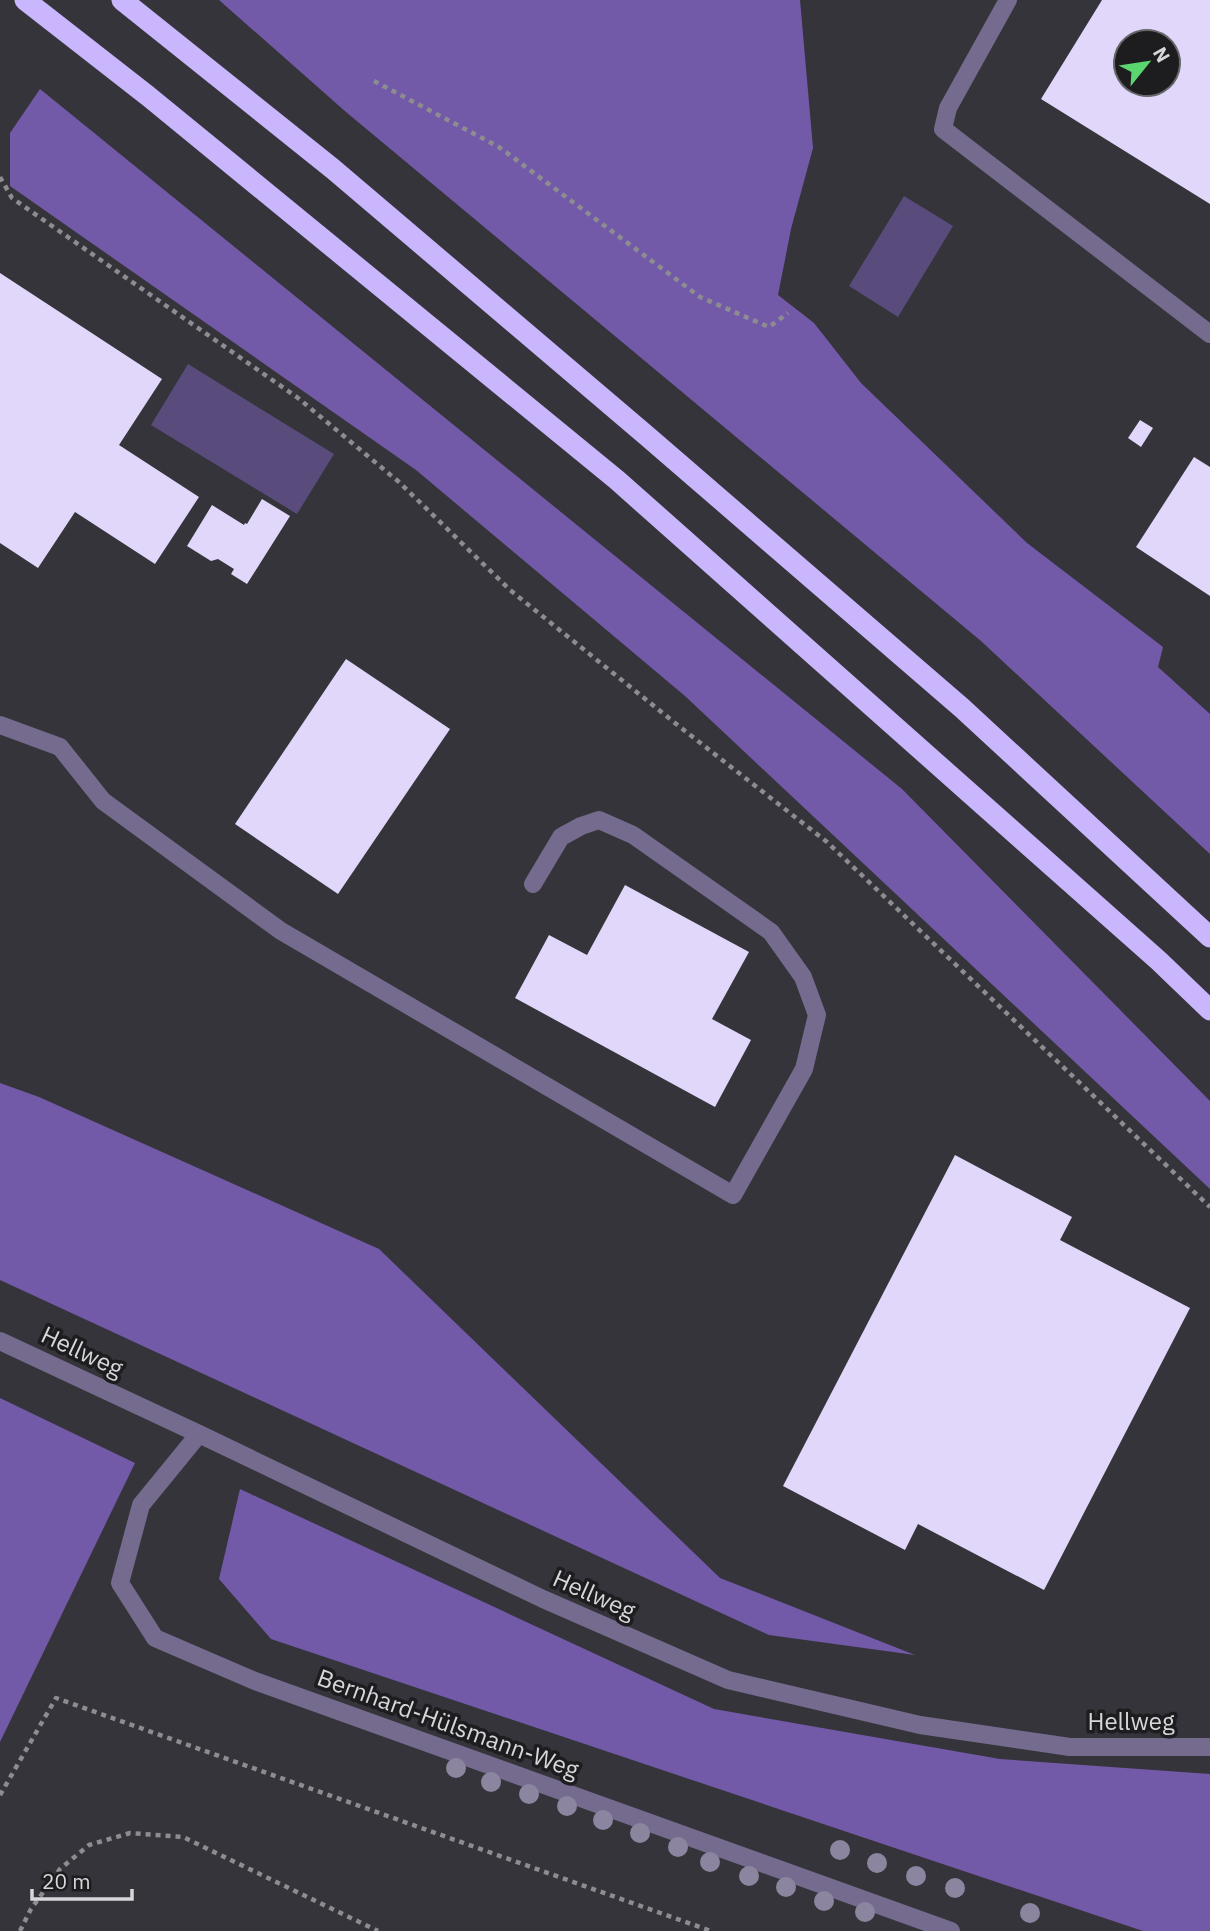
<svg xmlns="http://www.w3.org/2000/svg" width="1210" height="1931" font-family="'IBM Plex Sans',sans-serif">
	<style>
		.green { fill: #594b7b }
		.forest { fill: #735aa9 }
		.building { fill: #e0d7fb; fill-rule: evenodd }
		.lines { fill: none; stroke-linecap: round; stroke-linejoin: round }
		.path { stroke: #8d8c91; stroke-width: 4.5; stroke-dasharray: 5 5; stroke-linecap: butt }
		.minor { stroke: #746b8e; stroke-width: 18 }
		.highway { stroke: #c9b6fc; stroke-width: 21 }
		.tree { fill: #8b85a0 }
		.labels { text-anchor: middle; stroke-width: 7; stroke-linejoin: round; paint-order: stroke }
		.street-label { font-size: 24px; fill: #d7d6da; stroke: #1d1c1f }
	</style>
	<rect width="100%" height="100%" fill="#35343a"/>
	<g class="green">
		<polygon points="904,196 953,226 898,317 849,286"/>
		<polygon points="188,364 334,454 297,514 151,425"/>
	</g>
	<g class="forest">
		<polygon points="219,0 800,0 813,148 791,229 778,295 814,323 861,383 1027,543 1163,647 1158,667 1210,714 1210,854 981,641 346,112"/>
		<polygon points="40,89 902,789 1210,1101 1210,1189 685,696 416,470 10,186 10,133"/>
		<polygon points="0,1083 39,1097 379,1249 720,1578 915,1655 769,1635 0,1280"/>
		<polygon points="0,1398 135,1463 0,1742"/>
		<polygon points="240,1489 714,1709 1000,1759 1210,1774 1210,1931 1143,1931 271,1639 219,1579"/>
	</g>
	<g class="building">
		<path d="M1102,0H1210V204L1041,99ZM1126,42H1168V84H1126Z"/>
		<polygon points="0,273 162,379 119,445 199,497 155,564 75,512 38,568 0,543"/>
		<polygon points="1140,420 1153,428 1141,447 1128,438"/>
		<polygon points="1194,457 1210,467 1210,596 1136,547"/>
		<polygon points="262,499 290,516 247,584 231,574 234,569 218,559 211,561 187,546 212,505 244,525 245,523 247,524"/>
		<polygon points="346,659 450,729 338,894 235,824"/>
		<polygon points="625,885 749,952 712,1019 751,1040 715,1107 515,998 549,935 587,955"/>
		<polygon points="955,1155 1072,1217 1060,1240 1190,1308 1044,1590 918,1524 905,1550 783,1486"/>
	</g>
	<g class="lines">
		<g class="path">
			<polyline points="374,81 499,147 700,297 769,327 788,313"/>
			<polyline points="0,177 12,198 298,398 399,482 510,590 680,727 827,842 1210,1207"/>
			<polyline points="0,1795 56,1698 711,1931"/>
			<polyline points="20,1931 31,1909 60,1869 89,1845 130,1833 183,1837 378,1931"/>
		</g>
		<g class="minor">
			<polyline points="1008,0 948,108 943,129 1210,334"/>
			<polyline points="0,725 60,747 103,801 281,931 733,1195 804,1069 817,1015 803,977 771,932 633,835 599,820 581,826 561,837 533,884"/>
			<polyline points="0,1341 199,1434 543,1599 728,1680 920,1725 1070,1747 1210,1747"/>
			<polyline points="199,1434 141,1505 120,1583 155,1638 255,1681 951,1931"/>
		</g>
		<g class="highway">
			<polyline points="25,0 148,96 617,480 1159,961 1210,1010"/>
			<polyline points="122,0 333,169 647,436 962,708 1210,937"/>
		</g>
	</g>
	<g class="tree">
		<circle cx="456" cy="1768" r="10"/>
		<circle cx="491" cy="1782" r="10"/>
		<circle cx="529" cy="1794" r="10"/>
		<circle cx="567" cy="1806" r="10"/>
		<circle cx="603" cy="1820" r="10"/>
		<circle cx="640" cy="1833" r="10"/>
		<circle cx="678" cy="1847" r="10"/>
		<circle cx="840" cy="1850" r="10"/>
		<circle cx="710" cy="1862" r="10"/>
		<circle cx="877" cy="1863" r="10"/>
		<circle cx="749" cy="1876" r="10"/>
		<circle cx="916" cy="1876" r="10"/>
		<circle cx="786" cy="1887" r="10"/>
		<circle cx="955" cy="1888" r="10"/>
		<circle cx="824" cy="1901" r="10"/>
		<circle cx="865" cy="1912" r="10"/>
		<circle cx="1030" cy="1913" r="10"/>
	</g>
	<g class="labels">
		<g class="street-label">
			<text transform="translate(82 1352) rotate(25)" y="8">Hellweg</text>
			<text transform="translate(594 1595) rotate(24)" y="8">Hellweg</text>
			<text x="1131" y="1730">Hellweg</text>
			<text transform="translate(448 1724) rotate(20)" y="8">Bernhard-Hülsmann-Weg</text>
		</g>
	</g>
	<g transform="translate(1147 63) rotate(60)"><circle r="33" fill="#1d1c1f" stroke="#67666a" stroke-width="2"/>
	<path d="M0-5L12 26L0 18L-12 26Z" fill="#5bd56e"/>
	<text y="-10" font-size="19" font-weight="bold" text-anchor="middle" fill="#d7d6da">N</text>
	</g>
	<path d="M32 1889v10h100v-10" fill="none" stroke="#d7d6da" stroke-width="3.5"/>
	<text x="42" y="1889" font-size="21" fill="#d7d6da" stroke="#1d1c1f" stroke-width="5" paint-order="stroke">20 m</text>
</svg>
